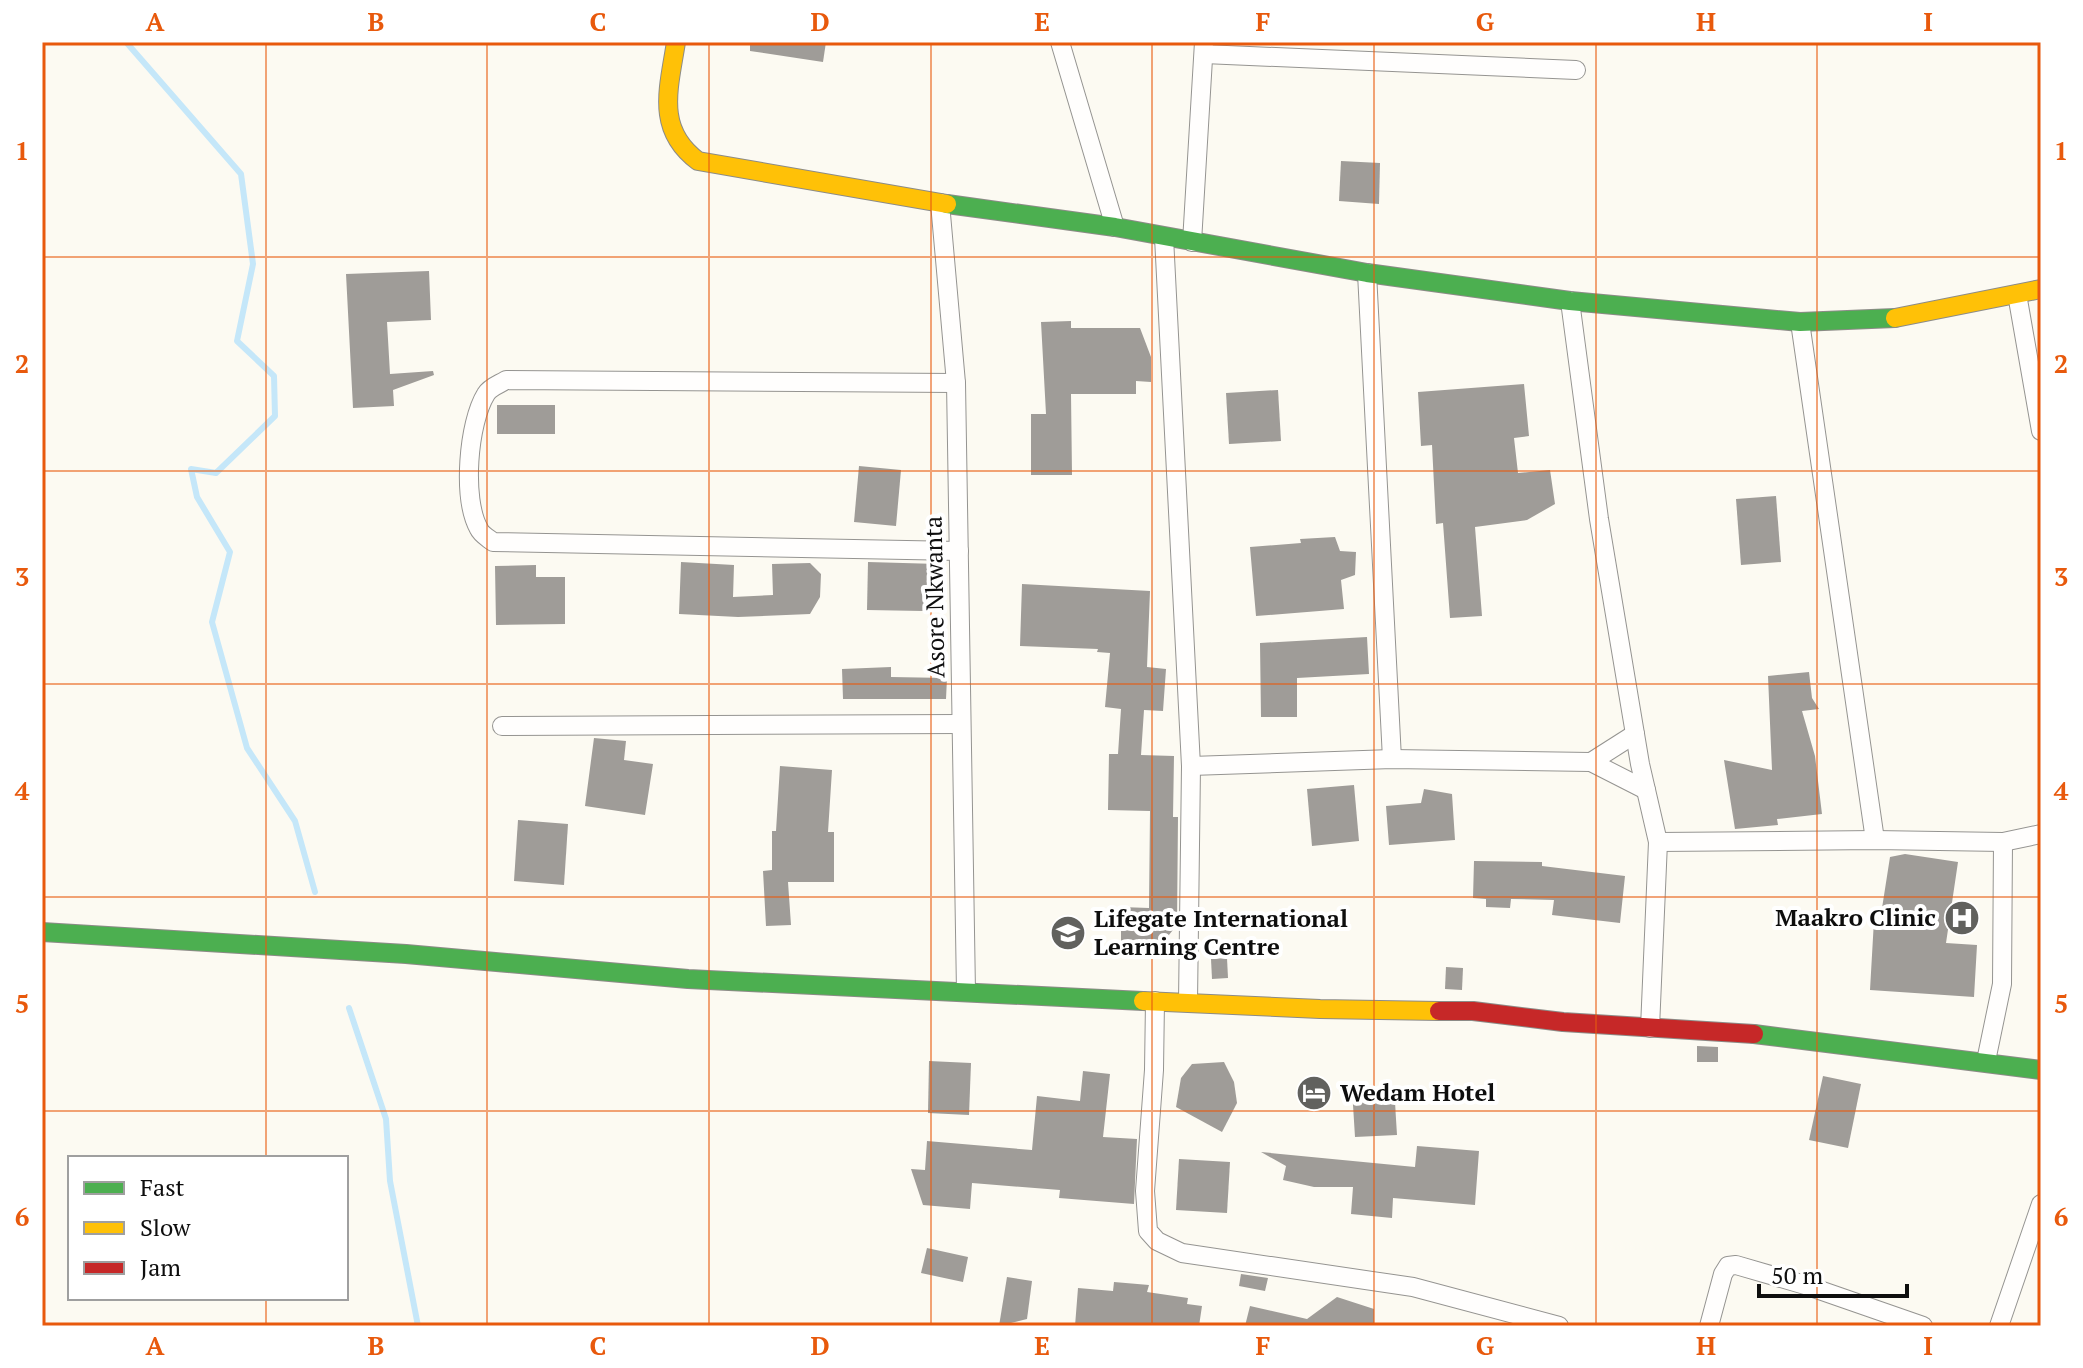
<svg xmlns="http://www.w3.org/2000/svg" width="2083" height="1368" font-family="'PT Serif',serif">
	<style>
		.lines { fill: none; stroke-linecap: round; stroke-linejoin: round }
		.stream { stroke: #c5e7f9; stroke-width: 6 }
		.building { fill: #9f9c98 }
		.street-casing { stroke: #959491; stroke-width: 20 }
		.fast-casing { stroke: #8c8b87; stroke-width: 20 }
		.slow-casing { stroke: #8c8b87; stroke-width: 20 }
		.jam-casing { stroke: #8c8b87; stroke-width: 20 }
		.street { stroke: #fffefd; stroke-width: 18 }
		.fast { stroke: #4caf50; stroke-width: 18 }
		.slow { stroke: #ffc107; stroke-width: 18 }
		.jam { stroke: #c62828; stroke-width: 18 }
		.grid { fill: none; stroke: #e8590c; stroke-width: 2; stroke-opacity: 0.55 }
		.labels { text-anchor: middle; stroke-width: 8; stroke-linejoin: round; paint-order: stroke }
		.street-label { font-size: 24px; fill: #0e0e0e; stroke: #fff }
		.poi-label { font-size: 24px; font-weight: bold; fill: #0e0e0e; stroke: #fff; text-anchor: start }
		.neatline { fill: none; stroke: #e8590c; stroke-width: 3 }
		.grid-label { font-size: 26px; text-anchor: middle; font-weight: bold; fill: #e8590c }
	</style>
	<rect width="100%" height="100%" fill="#fcfaf2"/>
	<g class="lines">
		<g class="stream">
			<polyline points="126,42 241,174 253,264 237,341 274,376 275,416 216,473 191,469 197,497 230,552 212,622 247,748 295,821 315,892"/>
			<polyline points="349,1008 386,1119 390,1181 418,1326"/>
		</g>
	</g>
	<g class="building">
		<polygon points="750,42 826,42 823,62 750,51"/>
		<polygon points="1341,161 1380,163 1379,204 1339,201"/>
		<polygon points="429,271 431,320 387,322 390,374 433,371 434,375 393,390 394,406 353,408 346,274"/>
		<polygon points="1071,321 1071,328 1140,328 1151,357 1151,382 1136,381 1136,394 1071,394 1072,475 1031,475 1031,414 1046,414 1041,322"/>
		<polygon points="1524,384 1529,436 1514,438 1518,473 1550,470 1555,504 1527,520 1475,527 1482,616 1450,618 1443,523 1436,524 1432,445 1421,446 1418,392"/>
		<polygon points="1278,390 1281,441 1229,444 1226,393"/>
		<rect x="497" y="405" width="58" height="29"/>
		<polygon points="859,466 901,470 896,526 854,522"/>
		<polygon points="1776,496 1781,562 1741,565 1736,499"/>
		<polygon points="1335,537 1340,551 1356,552 1355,575 1341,580 1344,609 1256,616 1250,547 1301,543 1300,539"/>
		<polygon points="681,562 734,565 733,597 773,595 772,564 810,563 821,574 820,597 810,614 738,617 679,614"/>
		<polygon points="868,562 938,564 923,611 867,610"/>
		<polygon points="536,565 536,577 565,577 565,624 496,625 495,566"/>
		<polygon points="1022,584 1150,591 1147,667 1166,669 1163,711 1144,710 1141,755 1174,756 1173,817 1178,817 1177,925 1160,946 1121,945 1121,907 1149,908 1150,811 1108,810 1109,754 1118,754 1121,709 1105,707 1110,653 1097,652 1098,649 1020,646"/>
		<polygon points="1367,637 1369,674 1297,678 1297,717 1261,717 1260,643"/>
		<polygon points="891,667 891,677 947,678 946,699 843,699 842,669"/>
		<polygon points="1809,672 1812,698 1819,709 1802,711 1815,756 1822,814 1777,819 1778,825 1735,829 1724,760 1772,770 1768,676"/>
		<polygon points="594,738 626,741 624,760 653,764 645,815 585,806"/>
		<polygon points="780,766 832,770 828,832 834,832 834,882 788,882 791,925 766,926 763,871 772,870 772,831 776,831"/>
		<polygon points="1354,785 1359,841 1312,846 1307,789"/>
		<polygon points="1424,789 1452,794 1455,840 1389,845 1386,806 1421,803"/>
		<polygon points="518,820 568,824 564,885 514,881"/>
		<polygon points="1905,854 1958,862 1946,943 1977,945 1974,997 1870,990 1874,920 1880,921 1890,857"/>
		<polygon points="1474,861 1542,862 1542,866 1625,876 1620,923 1552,915 1554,900 1511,899 1510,908 1486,907 1486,899 1473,898"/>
		<polygon points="1227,958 1228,978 1212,979 1211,959"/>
		<polygon points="1446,967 1463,968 1462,990 1445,989"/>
		<polygon points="1697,1046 1718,1047 1718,1062 1697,1062"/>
		<polygon points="929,1061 971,1063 969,1115 928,1113"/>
		<polygon points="1224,1062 1234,1082 1237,1103 1222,1132 1176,1107 1181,1078 1192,1064"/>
		<polygon points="1083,1071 1110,1074 1103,1137 1137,1139 1134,1204 1059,1198 1060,1190 972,1183 970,1209 923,1205 911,1169 925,1170 927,1141 1032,1150 1037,1096 1080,1101"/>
		<polygon points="1823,1076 1861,1084 1848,1148 1809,1140"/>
		<polygon points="1394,1086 1397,1135 1355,1137 1352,1089"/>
		<polygon points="1417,1146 1479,1151 1475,1205 1393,1198 1392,1218 1351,1214 1353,1187 1314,1187 1283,1180 1286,1166 1261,1152 1415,1167"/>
		<polygon points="1179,1159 1230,1162 1227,1213 1176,1210"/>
		<polygon points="927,1248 968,1257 963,1282 921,1273"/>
		<polygon points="1241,1274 1268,1278 1265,1291 1239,1286"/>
		<polygon points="1007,1277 1032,1281 1027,1319 999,1326"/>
		<polygon points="1114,1282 1149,1285 1147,1292 1188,1298 1187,1304 1202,1306 1199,1326 1075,1326 1078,1288 1113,1291"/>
		<polygon points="1337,1297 1374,1309 1374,1326 1245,1326 1250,1306 1307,1319"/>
	</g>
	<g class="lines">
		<defs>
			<g id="street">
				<polyline points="1060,42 1115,227"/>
				<polyline points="1204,54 1576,70"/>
				<polyline points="940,203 956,383 966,992"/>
				<polyline points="1164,237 1191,766 1188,1002"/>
				<polyline points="1192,242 1204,42"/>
				<polyline points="1367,273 1392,759"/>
				<polyline points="2017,294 2041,431"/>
				<polyline points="1570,301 1599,519 1640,764 1658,842 1650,1028"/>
				<polyline points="1800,322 1875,840"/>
				<path d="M956,383L506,380C500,384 490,387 486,394C468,423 462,499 479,529C481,534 488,538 493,542L959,551"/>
				<polyline points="502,726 961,724"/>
				<polyline points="1591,762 1635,734"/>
				<polyline points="1191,766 1392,759 1591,762 1646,790"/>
				<polyline points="1658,842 1875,840 2003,842 2041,834"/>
				<polyline points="1155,1001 1154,1070 1145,1191 1148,1231 1157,1241 1182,1253 1413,1287 1559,1326"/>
				<polyline points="1986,1061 2002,984 2003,842"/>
				<polyline points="1709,1326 1723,1274 1728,1266 1736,1265 1805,1285 1923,1326"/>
				<polyline points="1999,1326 2041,1204"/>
			</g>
			<g id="fast">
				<polyline points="947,204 1115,227 1367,273 1570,301 1800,322 1895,318"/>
				<polyline points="42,932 406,954 688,979 1143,1001"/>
				<polyline points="1754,1034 2041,1070"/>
			</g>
			<g id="slow">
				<path d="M676,42C669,88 655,129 698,161L947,204"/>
				<polyline points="1895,318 2041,289"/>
				<polyline points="1143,1001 1320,1009 1439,1011"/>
			</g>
			<polyline id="jam" points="1439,1011 1473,1011 1563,1022 1754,1034"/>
		</defs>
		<use href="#street" class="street-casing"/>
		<use href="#fast" class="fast-casing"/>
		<use href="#slow" class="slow-casing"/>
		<use href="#jam" class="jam-casing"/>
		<use href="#street" class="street"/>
		<use href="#fast" class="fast"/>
		<use href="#slow" class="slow"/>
		<use href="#jam" class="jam"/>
	</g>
	<path class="grid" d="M266,42V1158M487,42V1326M709,42V1326M931,42V1326M1152,42V1326M1374,42V1326M1596,42V1326M1817,42V1326M42,257H2041M42,471H2041M42,684H2041M42,897H2041M42,1111H2041M266,1298V1326"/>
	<defs>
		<symbol id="hospital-disc" viewBox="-11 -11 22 22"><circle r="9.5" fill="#61615e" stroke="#fff"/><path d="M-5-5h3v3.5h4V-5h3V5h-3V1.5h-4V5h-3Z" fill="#fff"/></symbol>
		<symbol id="school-disc" viewBox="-11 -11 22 22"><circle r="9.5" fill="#61615e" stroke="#fff"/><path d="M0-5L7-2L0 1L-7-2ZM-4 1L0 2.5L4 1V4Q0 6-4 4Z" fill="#fff"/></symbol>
		<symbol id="hotel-disc" viewBox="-11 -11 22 22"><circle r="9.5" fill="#61615e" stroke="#fff"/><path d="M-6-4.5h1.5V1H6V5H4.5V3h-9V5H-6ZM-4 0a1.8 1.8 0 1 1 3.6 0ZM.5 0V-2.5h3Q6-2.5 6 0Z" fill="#fff"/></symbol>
	</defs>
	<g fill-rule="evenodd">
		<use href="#hospital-disc" x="1942" y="898" width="40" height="40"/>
		<use href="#school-disc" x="1048" y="913" width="40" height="40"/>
		<use href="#hotel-disc" x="1294" y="1073" width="40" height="40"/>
	</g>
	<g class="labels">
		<g class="street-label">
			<text transform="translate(935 597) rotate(-91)" y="8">Asore Nkwanta</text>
		</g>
		<g class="poi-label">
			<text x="1936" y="926" text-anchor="end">Maakro Clinic</text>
			<text x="1094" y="927">Lifegate International<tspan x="1094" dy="28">Learning Centre</tspan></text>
			<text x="1340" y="1101">Wedam Hotel</text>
		</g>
	</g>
	<rect width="2083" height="1368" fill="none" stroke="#ffffff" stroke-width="88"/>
	<rect x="68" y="1156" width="280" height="144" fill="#ffffff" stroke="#9f9f9f" stroke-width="2"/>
	<rect x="84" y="1182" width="40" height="12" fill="#4caf50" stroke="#9f9f9f" stroke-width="2"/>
	<text x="140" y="1196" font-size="24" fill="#0e0e0e">Fast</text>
	<rect x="84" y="1222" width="40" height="12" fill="#ffc107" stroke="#9f9f9f" stroke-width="2"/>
	<text x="140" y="1236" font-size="24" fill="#0e0e0e">Slow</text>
	<rect x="84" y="1262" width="40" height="12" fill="#c62828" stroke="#9f9f9f" stroke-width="2"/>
	<text x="140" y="1276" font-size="24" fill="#0e0e0e">Jam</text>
	<path d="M1759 1284v12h148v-12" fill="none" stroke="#0e0e0e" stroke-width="4"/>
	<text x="1771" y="1284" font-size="24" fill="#0e0e0e" stroke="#ffffff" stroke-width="6" paint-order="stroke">50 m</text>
	<rect x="44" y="44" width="1995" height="1280" class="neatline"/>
	<g class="grid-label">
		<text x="155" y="31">A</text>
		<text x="376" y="31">B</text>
		<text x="598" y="31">C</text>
		<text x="820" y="31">D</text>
		<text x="1042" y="31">E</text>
		<text x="1263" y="31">F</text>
		<text x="1485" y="31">G</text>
		<text x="1706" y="31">H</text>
		<text x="1928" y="31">I</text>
		<text x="22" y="160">1</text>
		<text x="2061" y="160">1</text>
		<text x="22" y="373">2</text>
		<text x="2061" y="373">2</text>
		<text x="22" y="586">3</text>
		<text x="2061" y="586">3</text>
		<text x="22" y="800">4</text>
		<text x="2061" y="800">4</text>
		<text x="22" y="1013">5</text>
		<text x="2061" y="1013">5</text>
		<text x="22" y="1226">6</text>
		<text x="2061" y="1226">6</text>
		<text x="155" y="1355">A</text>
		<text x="376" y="1355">B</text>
		<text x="598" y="1355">C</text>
		<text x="820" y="1355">D</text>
		<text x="1042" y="1355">E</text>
		<text x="1263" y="1355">F</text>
		<text x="1485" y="1355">G</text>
		<text x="1706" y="1355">H</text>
		<text x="1928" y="1355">I</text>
	</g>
</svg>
